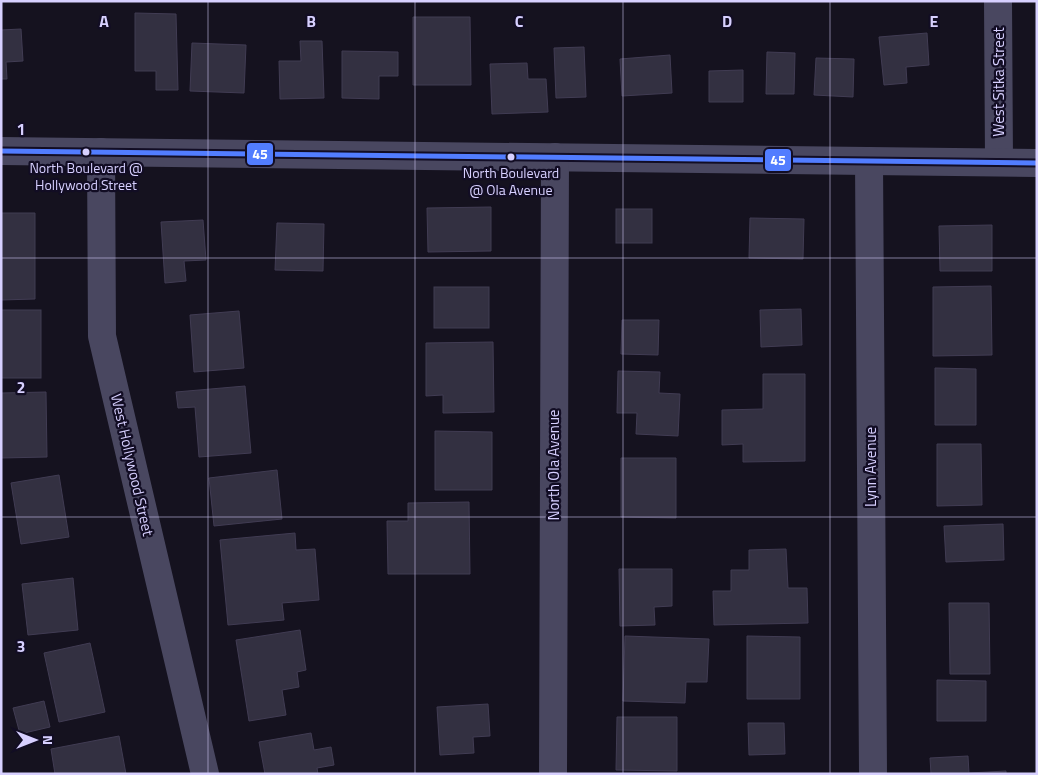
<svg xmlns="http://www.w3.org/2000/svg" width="1038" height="775" font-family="'Titillium Web',sans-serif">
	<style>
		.building { fill: #333041; stroke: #413c53 }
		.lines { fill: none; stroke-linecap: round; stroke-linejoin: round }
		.minor { stroke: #494760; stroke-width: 28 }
		.bus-1-casing { stroke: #120d24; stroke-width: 9 }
		.bus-1 { stroke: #527dff; stroke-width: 5 }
		.grid { fill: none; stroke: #d7d0ff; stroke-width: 1; stroke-opacity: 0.55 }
		.bus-dot { fill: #d7d0ff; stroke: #120d24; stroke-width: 2 }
		.labels { text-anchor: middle; stroke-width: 4.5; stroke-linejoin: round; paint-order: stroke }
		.bus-label { font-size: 14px; fill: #d7d0ff; stroke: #120d24 }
		.street-label { font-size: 15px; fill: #d7d0ff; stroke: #120d24 }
		.grid-label { font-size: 16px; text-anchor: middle; font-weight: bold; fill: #d7d0ff; stroke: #120d24; stroke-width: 4.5; stroke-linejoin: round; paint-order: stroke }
		.line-badge { stroke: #120d24; stroke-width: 2 }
		.badge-label { font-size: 14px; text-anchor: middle; font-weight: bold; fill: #fff }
	</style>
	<rect width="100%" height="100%" fill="#15121f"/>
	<g class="building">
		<polygon points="135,13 176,14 178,90 156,90 156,71 135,71"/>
		<polygon points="413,17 470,17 471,85 413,85"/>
		<polygon points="21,29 23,61 6,62 7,79 1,79 1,30"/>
		<polygon points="927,33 929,65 906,67 907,83 884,85 879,37"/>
		<polygon points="300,41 322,41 324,98 280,99 279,61 301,61"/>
		<polygon points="192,43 246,45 244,93 190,91"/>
		<polygon points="584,47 586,97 556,98 554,48"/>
		<polygon points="342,51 398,52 398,76 379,76 379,99 342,98"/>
		<polygon points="767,52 795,53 794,94 766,94"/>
		<polygon points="670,55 672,93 622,96 620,59"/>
		<polygon points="816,58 854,59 853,97 814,95"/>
		<polygon points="527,63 528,79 546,79 548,112 492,114 490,64"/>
		<polygon points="743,70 743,102 709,102 709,71"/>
		<polygon points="491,207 491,251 428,252 427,208"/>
		<rect x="616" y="209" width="36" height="34"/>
		<polygon points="1,213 35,213 35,299 1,300"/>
		<polygon points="750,218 804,219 803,259 749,258"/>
		<polygon points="203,220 206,260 184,261 186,281 165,283 161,222"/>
		<polygon points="277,223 324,224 323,271 275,270"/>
		<polygon points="992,225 992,271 940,271 939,226"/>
		<polygon points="991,286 992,355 933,356 933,287"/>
		<rect x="434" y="287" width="55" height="41"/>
		<polygon points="801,309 802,345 761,347 760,310"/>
		<rect x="1" y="310" width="40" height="68"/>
		<polygon points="239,311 244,368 194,372 190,315"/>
		<polygon points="622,320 659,320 658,355 621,354"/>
		<polygon points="493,342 494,412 443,413 443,395 426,396 426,343"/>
		<polygon points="935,368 976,369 976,425 935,425"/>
		<polygon points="618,371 660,372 659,393 680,394 678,436 636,434 637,413 617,413"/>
		<polygon points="763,374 805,374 805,461 743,462 743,444 722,445 722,410 763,409"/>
		<polygon points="245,386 251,453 199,457 195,407 178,408 176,392"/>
		<polygon points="46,392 47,457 1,458 1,393"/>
		<polygon points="435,431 492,432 492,490 435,490"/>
		<polygon points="937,444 981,444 982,505 937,506"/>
		<polygon points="621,458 676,458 676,518 621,517"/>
		<polygon points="277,470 282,519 214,526 209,478"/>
		<polygon points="59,475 69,537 21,544 11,483"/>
		<polygon points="469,502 470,574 388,574 387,521 408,521 408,503"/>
		<polygon points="1003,524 1004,560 946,562 944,526"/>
		<polygon points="295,533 296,550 315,549 319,600 282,603 284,620 228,625 220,540"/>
		<polygon points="786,549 788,588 807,588 808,623 714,625 713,591 731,591 731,570 749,570 749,550"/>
		<polygon points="619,569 672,569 672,606 654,607 655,625 620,626"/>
		<polygon points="73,578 78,630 28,635 22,584"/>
		<polygon points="949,603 989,603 990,674 950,674"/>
		<polygon points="300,630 306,670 297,672 299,687 282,690 286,715 249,721 236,640"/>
		<polygon points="625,636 709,639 707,682 686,682 685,703 623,701"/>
		<polygon points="747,636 800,637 800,699 747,699"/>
		<polygon points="90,643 105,712 59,722 44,653"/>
		<polygon points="937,680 986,681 986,721 937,721"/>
		<polygon points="44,701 50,727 20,734 13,708"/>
		<polygon points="488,704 490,736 473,737 474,753 440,755 437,707"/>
		<polygon points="617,717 677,717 677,771 616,770"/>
		<polygon points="748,723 784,723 785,754 749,755"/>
		<polygon points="311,733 314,750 331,747 334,765 317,768 318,774 265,774 259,742"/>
		<polygon points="119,736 126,774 55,774 51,749"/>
		<polygon points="968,756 969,773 1006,771 1006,774 931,774 930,758"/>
	</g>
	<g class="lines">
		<g class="minor">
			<polyline points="998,1 999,162"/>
			<polyline points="1,151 1037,163"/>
			<polyline points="101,152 102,336 205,774"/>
			<polyline points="869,161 873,774"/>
			<polyline points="553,774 555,157"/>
		</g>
		<defs>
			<polyline id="bus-1" points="1,151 1037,163"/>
		</defs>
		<use href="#bus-1" class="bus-1-casing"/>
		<use href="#bus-1" class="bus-1"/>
	</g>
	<path class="grid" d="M208,1V774M415,1V774M623,1V774M830,1V774M1,258H1037M1,517H1037"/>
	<g class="bus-dot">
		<circle cx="86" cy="152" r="4.5"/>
		<circle cx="511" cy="157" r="4.5"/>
	</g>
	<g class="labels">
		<g class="bus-label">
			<text x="86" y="173">North Boulevard @<tspan x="86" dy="17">Hollywood Street</tspan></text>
			<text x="511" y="178">North Boulevard<tspan x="511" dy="17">@ Ola Avenue</tspan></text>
		</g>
		<g class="street-label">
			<text transform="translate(999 82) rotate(-90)" y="5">West Sitka Street</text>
			<text transform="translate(132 465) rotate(77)" y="5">West Hollywood Street</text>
			<text transform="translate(554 465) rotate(-90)" y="5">North Ola Avenue</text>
			<text transform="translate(871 467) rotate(-90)" y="5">Lynn Avenue</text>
		</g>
	</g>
	<g class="grid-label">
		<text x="104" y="27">A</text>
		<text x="311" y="27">B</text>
		<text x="519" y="27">C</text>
		<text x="727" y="27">D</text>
		<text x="934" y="27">E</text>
		<text x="21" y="135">1</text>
		<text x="21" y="393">2</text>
		<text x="21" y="652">3</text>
	</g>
	<g class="line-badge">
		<rect x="246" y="142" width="28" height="24" rx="5" fill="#527dff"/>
		<rect x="764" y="148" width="28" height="24" rx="5" fill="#527dff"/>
	</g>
	<g class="badge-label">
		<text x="260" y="159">45</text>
		<text x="778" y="165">45</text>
	</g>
	<rect width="1038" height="775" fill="none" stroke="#d7d0ff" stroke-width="5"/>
	<g transform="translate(35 740) rotate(90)" stroke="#120d24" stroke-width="4" paint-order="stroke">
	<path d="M0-4L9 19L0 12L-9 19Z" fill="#d7d0ff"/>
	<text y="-8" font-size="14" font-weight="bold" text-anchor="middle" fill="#d7d0ff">N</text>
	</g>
</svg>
